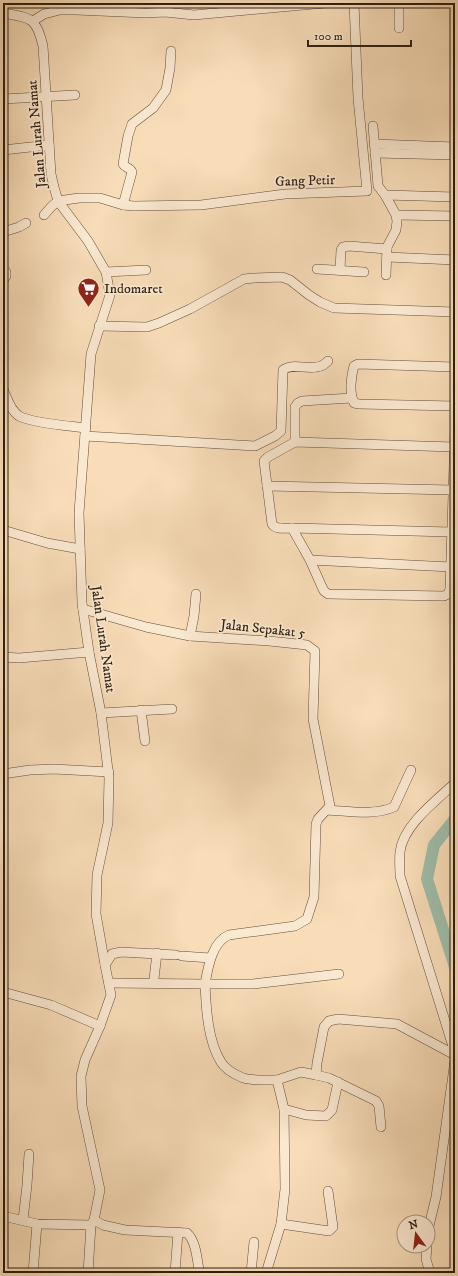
<svg xmlns="http://www.w3.org/2000/svg" width="458" height="1276" font-family="'IM FELL DW Pica',serif">
	<style>
		.lines { fill: none; stroke-linecap: round; stroke-linejoin: round }
		.river { stroke: #9fbda9; stroke-width: 12 }
		.minor-casing { stroke: #604e3b; stroke-width: 10 }
		.minor { stroke: #fae9d1; stroke-width: 9 }
		.labels { text-anchor: middle; stroke-width: 3.5; stroke-linejoin: round; paint-order: stroke }
		.street-label { font-size: 14px; fill: #2e1f11; stroke: #fae9d1 }
		.poi-label { font-size: 14px; fill: #2e1f11; stroke: #fae9d1; text-anchor: start }
	</style>
	<rect width="100%" height="100%" fill="#f8ddb8"/>
	<filter id="stains"><feTurbulence type="fractalNoise" baseFrequency=".005" numOctaves="4"/><feColorMatrix values="0 0 0 0 .2 0 0 0 0 .09 0 0 0 0 .02 0 0 0 .5 -.17"/></filter>
	<radialGradient id="worn" r=".72"><stop offset=".6" stop-color="#630" stop-opacity="0"/><stop offset="1" stop-color="#630" stop-opacity=".3"/></radialGradient>
	<g class="lines">
		<polyline class="river" points="455,819 434,845 427,879 455,967"/>
		<defs>
			<g id="minor">
				<path d="M3,13C30,18 36,16 43,46L51,174L54,187L58,201L88,241L106,272L110,295L91,354L79,513L82,603L89,652L101,713L109,778L108,823L97,875L96,914L105,965L111,995L100,1026L85,1060L81,1076L82,1106L100,1190L94,1220L91,1225L37,1224L3,1216"/>
				<polyline points="33,21 44,14 60,10 76,10 146,13 165,12 194,15 325,3"/>
				<polyline points="399,28 399,3"/>
				<polyline points="3,99 75,95"/>
				<polyline points="373,126 378,186 385,195 396,215 397,221 396,230 387,247 386,275"/>
				<polyline points="374,144 455,147"/>
				<polyline points="3,150 49,145"/>
				<polyline points="375,153 455,155"/>
				<polyline points="385,195 455,197"/>
				<path d="M123,205L132,172C130,167 125,168 123,164L128,136L132,124L153,108L166,90L170,68L171,51"/>
				<polyline points="44,215 52,206 58,201 79,198 100,198 123,205 134,206 201,205 285,194 367,191 358,98 354,3"/>
				<polyline points="396,215 455,216"/>
				<polyline points="3,232 19,227 26,223"/>
				<polyline points="387,257 455,260"/>
				<polyline points="317,269 364,272"/>
				<polyline points="340,270 341,250 343,247 349,246 387,249"/>
				<polyline points="106,272 146,270"/>
				<polyline points="3,281 6,276 6,272"/>
				<polyline points="99,326 147,327 159,323 190,309 244,279 254,278 282,277 290,280 309,295 320,302 334,308 455,312"/>
				<path d="M455,367L358,364L354,366C351,376 349,393 354,403L359,404L455,406"/>
				<path d="M3,389C7,398 10,410 19,416C31,423 70,426 86,428"/>
				<path d="M85,436L255,446L275,436L281,431L283,370C293,362 309,371 321,366C324,365 326,363 328,361"/>
				<polyline points="295,442 295,407 298,403 302,401 352,398"/>
				<path d="M454,447L295,442L268,457L264,461L272,524C276,530 285,528 292,528L310,560L322,587L324,591L328,594L444,596L448,594L450,589L455,433"/>
				<polyline points="267,486 453,490"/>
				<polyline points="292,528 452,532"/>
				<polyline points="3,530 47,543 80,549"/>
				<polyline points="310,560 451,567"/>
				<path d="M83,609L146,627L190,636L269,641L307,645L315,651L313,719L330,806L318,819L316,824L314,897L307,919L295,926L229,935C212,942 208,967 205,984L109,983"/>
				<polyline points="190,636 194,616 196,594"/>
				<polyline points="3,657 19,658 89,652"/>
				<polyline points="141,710 145,741"/>
				<polyline points="101,713 172,709"/>
				<polyline points="3,774 30,770 54,769 109,772"/>
				<path d="M455,783C437,800 403,825 400,852C399,860 400,868 400,876L455,1053"/>
				<path d="M327,810C349,811 373,816 394,807L411,770"/>
				<polyline points="182,956 210,958"/>
				<polyline points="105,965 112,954 121,952 176,955"/>
				<polyline points="154,979 157,953"/>
				<polyline points="3,992 51,1005 100,1026"/>
				<polyline points="316,1075 329,1078 376,1101 379,1106 381,1127"/>
				<polyline points="277,1080 301,1072 316,1075 317,1063 324,1027 329,1021 338,1019 397,1024 455,1055"/>
				<polyline points="284,1109 306,1115 326,1116 332,1110 338,1082"/>
				<polyline points="23,1220 27,1185 29,1154"/>
				<path d="M94,1220L103,1225L125,1230L187,1233C196,1241 197,1259 199,1270L201,1273"/>
				<polyline points="281,1224 329,1231 333,1227 328,1191"/>
				<polyline points="428,1230 436,1197 455,1060"/>
				<polyline points="427,1246 426,1259 430,1273"/>
				<polyline points="33,1273 37,1224"/>
				<polyline points="88,1273 91,1225"/>
				<polyline points="175,1273 178,1232"/>
				<polyline points="251,1273 254,1242"/>
				<path d="M266,1273L281,1224L285,1189L284,1109L277,1080C266,1080 254,1081 243,1078C236,1075 225,1069 221,1062C208,1042 206,1008 205,984H253L339,974"/>
			</g>
		</defs>
		<use href="#minor" class="minor-casing"/>
		<use href="#minor" class="minor"/>
	</g>
	<defs>
		<symbol id="supermarket-pin" viewBox="-11 -11 22 30"><path d="M0 17L-7.5 6A9.5 9.5 0 1 1 7.5 6Z" fill="#8f2418" stroke="#fae9d1"/><path d="M-6-5.5h2.5l.6 2H6L4.5 2H-2.5L-4.4-4H-6ZM-1.5 3.2a1.3 1.3 0 1 0 .1 0ZM3 3.2a1.3 1.3 0 1 0 .1 0Z" fill="#fff"/></symbol>
	</defs>
	<g fill-rule="evenodd">
		<use href="#supermarket-pin" x="76" y="276" width="25" height="34"/>
	</g>
	<g class="labels">
		<g class="street-label">
			<text transform="translate(36 134) rotate(-95)" y="5">Jalan Lurah Namat</text>
			<text transform="translate(305 180) rotate(-2)" y="5">Gang Petir</text>
			<text transform="translate(263 628) rotate(6)" y="5">Jalan Sepakat 5</text>
			<text transform="translate(104 639) rotate(82)" y="5">Jalan Lurah Namat</text>
		</g>
		<g class="poi-label">
			<text x="104" y="293">Indomaret</text>
		</g>
	</g>
	<rect width="458" height="1276" fill="none" stroke="#f8ddb8" stroke-width="16"/>
	<rect x="4" y="4" width="450" height="1268" fill="none" stroke="#2e1f11" stroke-width="2"/>
	<rect x="8" y="8" width="442" height="1260" fill="none" stroke="#2e1f11"/>
	<g transform="translate(416 1234) rotate(345)"><circle r="19" fill="#fae9d1" stroke="#a89884"/>
	<path d="M0-3L7 15L0 10L-7 15Z" fill="#8f2418"/>
	<text y="-6" font-size="11" font-weight="bold" text-anchor="middle" fill="#2e1f11">N</text>
	</g>
	<path d="M308 40v6h103v-6" fill="none" stroke="#2e1f11" stroke-width="2"/>
	<text x="314" y="40" font-size="12" fill="#2e1f11" stroke="#fae9d1" stroke-width="3" paint-order="stroke">100 m</text>
	<rect width="100%" height="100%" filter="url(#stains)"/>
	<rect width="100%" height="100%" fill="url(#worn)"/>
</svg>
